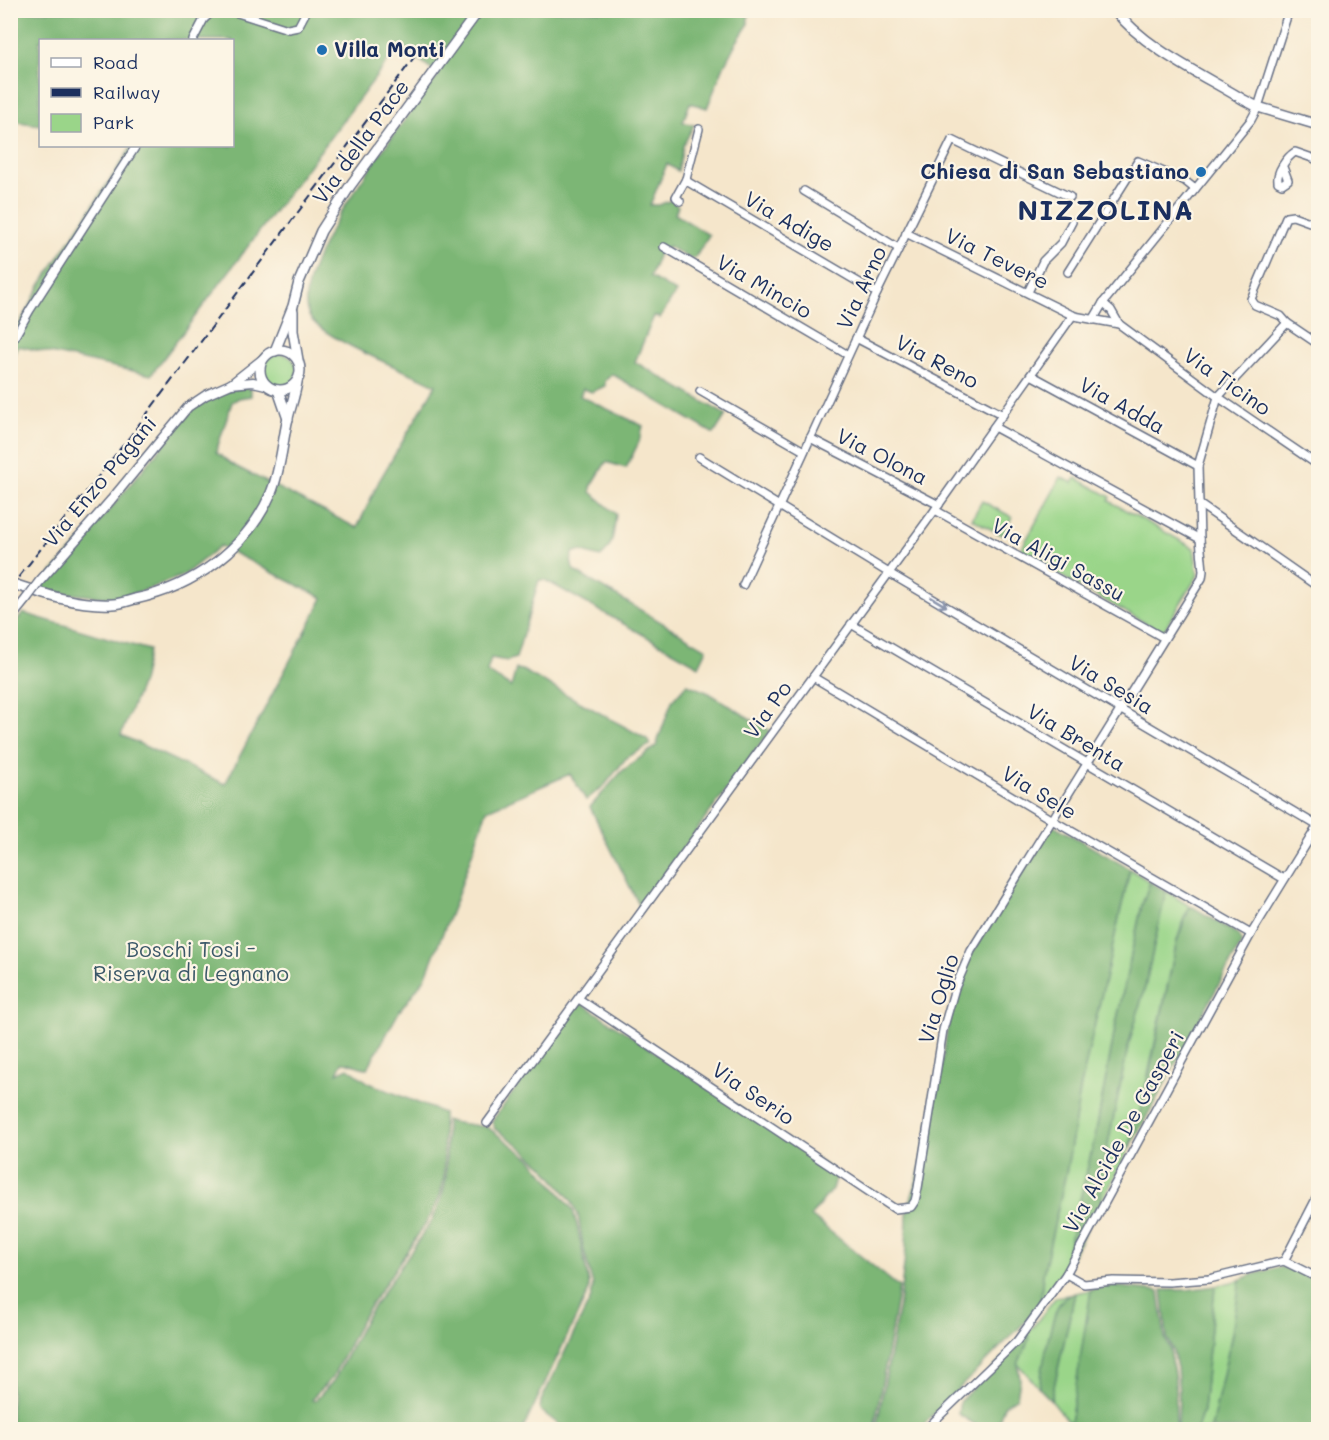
<svg xmlns="http://www.w3.org/2000/svg" width="1329" height="1440" font-family="Mali,sans-serif">
	<style>
		.green { fill: #9ad589; stroke: #5a8274; stroke-width: 1.5 }
		.forest { fill: #7bb675; stroke: #4b726a; stroke-width: 1.5 }
		.lines { fill: none; stroke-linecap: round; stroke-linejoin: round }
		.minor-casing { stroke: #676f84; stroke-width: 10 }
		.tertiary-casing { stroke: #676f84; stroke-width: 11 }
		.secondary-casing { stroke: #676f84; stroke-width: 12 }
		.minor { stroke: #fff; stroke-width: 7 }
		.tertiary { stroke: #fff; stroke-width: 8 }
		.secondary { stroke: #fff; stroke-width: 9 }
		.rail { stroke: #1b2f5e; stroke-width: 2; stroke-dasharray: 9 4.5; stroke-linecap: butt }
		.tertiary-bridge-casing { stroke: #676f84; stroke-width: 11; stroke-linecap: butt }
		.tertiary-bridge { stroke: #fff; stroke-width: 8 }
		.oneway { stroke: #8d97ae }
		.poi-dot { fill: #1f6fb2; stroke: #fcf5e5; stroke-width: 2 }
		.labels { text-anchor: middle; stroke-width: 4.5; stroke-linejoin: round; paint-order: stroke }
		.poi-label { font-size: 21px; font-weight: bold; fill: #1b2f5e; stroke: #fcf5e5; text-anchor: start }
		.street-label { font-size: 21px; fill: #1b2f5e; stroke: #fcf5e5 }
		.park-label { font-size: 21px; fill: #3b5869; stroke: #fcf5e5 }
		.district-label { font-size: 27px; font-weight: bold; letter-spacing: 1.5px; fill: #1b2f5e; stroke: #fcf5e5 }
	</style>
	<rect width="100%" height="100%" fill="#fcf5e5"/>
	<filter id="ink" filterUnits="userSpaceOnUse"><feTurbulence type="fractalNoise" baseFrequency=".0167" numOctaves="2"/><feDisplacementMap in="SourceGraphic" scale="12" xChannelSelector="R" yChannelSelector="G"/><feConvolveMatrix kernelMatrix="1 2 1 2 8 2 1 2 1" color-interpolation-filters="sRGB"/></filter>
	<filter id="wash" filterUnits="userSpaceOnUse"><feTurbulence type="fractalNoise" baseFrequency=".008" numOctaves="4" result="noise"/><feDisplacementMap in="SourceGraphic" scale="24" xChannelSelector="R" yChannelSelector="G"/><feGaussianBlur stdDeviation="1.35" result="paint"/><feColorMatrix in="noise" values="0 0 0 0 0 0 0 0 0 0 0 0 0 0 0 0 0 1.4 0 .05"/><feComposite in="paint" operator="in"/></filter>
	<g filter="url(#wash)">
		<rect width="100%" height="100%" fill="#f5e6cb"/>
		<g class="green">
			<circle cx="280" cy="371" r="17"/>
			<polygon points="1061,477 1073,483 1076,478 1111,497 1109,501 1194,548 1198,575 1164,630 1160,631 1019,553"/>
			<polygon points="982,501 1012,517 1002,535 972,519"/>
			<polygon points="1130,869 1150,882 1142,905 1116,1024 1095,1137 1069,1246 1067,1266 1040,1307 1043,1274 1067,1168 1081,1085"/>
			<polygon points="1166,891 1191,907 1185,915 1177,941 1138,1121 1128,1151 1101,1203 1102,1173 1128,1047 1145,987"/>
			<polygon points="1240,1280 1232,1334 1211,1429 1197,1430 1203,1410 1215,1286"/>
			<polygon points="1091,1290 1090,1301 1070,1424 1051,1400 1075,1293"/>
			<polygon points="1069,1295 1061,1302 1056,1311 1039,1388 1018,1364 1029,1339 1028,1333 1056,1297"/>
		</g>
		<g class="forest">
			<path d="M11,11H753L748,17V25L736,43L724,66L707,108L690,103L683,122L694,125L683,146L678,171L667,164L650,205H659L671,200L678,206L675,214L709,235L695,258L690,259L668,246L664,253L660,251L650,277L676,292L660,318L654,316L635,362L726,415L714,434L612,374L605,381V386L592,392L583,389L580,396L643,426L639,442L626,468L606,462L591,487V492L616,514C614,529 614,548 600,557L580,551L574,552C570,558 571,565 574,571L707,649L699,666L545,580H539L516,658L507,661L491,658L487,672L511,687L516,669L522,670L647,739L650,745L627,757L605,785L586,800L570,774L487,810L456,900L425,978L399,1012L370,1064L367,1068C359,1068 352,1062 342,1062L337,1073L348,1068L369,1083L443,1113L444,1178L440,1196L430,1217L364,1315L332,1378L316,1394L312,1400L315,1401L334,1380L367,1316L433,1219L442,1197L446,1178V1120L451,1122L487,1127L531,1159L565,1199L573,1210L577,1225L589,1283V1290L523,1429H11V628L23,613L149,650L142,682L121,735L225,784L323,598L220,546L184,575L143,591L114,598L50,592L41,588L53,571L110,509L193,409L223,392L243,387L251,389V396L239,398L232,402L216,452L233,465L357,528L379,481L436,385C407,371 328,341 311,319C278,275 411,113 439,75L400,45L151,375L18,346L11,361V339L41,284L132,146H232V40H40V125L11,121Z"/>
			<polygon points="687,684 709,693 770,731 640,907 590,807 622,771 656,746 672,701"/>
			<polygon points="1055,826 1130,869 1081,1085 1067,1168 1043,1274 1040,1307 919,1429 876,1430 899,1305 906,1249 907,1213 920,1168 941,1072 949,1018 967,960 1051,827"/>
			<polygon points="1150,882 1166,891 1145,987 1128,1047 1102,1173 1101,1203 1067,1266 1069,1246 1095,1137 1116,1024 1142,905"/>
			<polygon points="1193,907 1239,935 1242,942 1128,1151 1144,1098 1177,941 1189,908"/>
			<polygon points="580,1002 825,1165 836,1175 832,1189 811,1216 899,1287 874,1429 565,1429 540,1410 541,1401 591,1298 593,1285 583,1247 578,1215 571,1200 543,1166 516,1143 495,1129 492,1121"/>
			<polygon points="1280,1267 1294,1270 1318,1282 1318,1429 1211,1429 1232,1334 1240,1280 1251,1275"/>
			<polygon points="1111,1286 1159,1291 1165,1338 1170,1349 1175,1380 1176,1421 1178,1429 1075,1429 1070,1424 1091,1290"/>
			<polygon points="1215,1286 1203,1410 1197,1429 1180,1429 1178,1425 1179,1394 1177,1368 1173,1351 1167,1338 1162,1290 1186,1290"/>
			<path d="M1075,1293L1051,1400L1039,1388C1043,1368 1050,1315 1062,1300C1066,1296 1069,1295 1075,1293Z"/>
			<polygon points="1028,1333 1029,1339 1018,1364 1020,1380 1017,1397 1004,1406 996,1429 982,1429 958,1414 960,1401"/>
		</g>
	</g>
	<g filter="url(#ink)">
		<g class="lines">
			<defs>
				<g id="minor">
					<polyline points="228,10 288,29 298,27 307,10"/>
					<polyline points="193,40 204,19 214,10"/>
					<path d="M1283,167L1288,180L1282,184L1278,182C1276,172 1287,157 1295,152L1318,160"/>
					<polyline points="686,179 688,182 877,293"/>
					<polyline points="804,191 898,248"/>
					<polyline points="680,201 676,197 686,179 699,129"/>
					<polyline points="1318,225 1293,216 1286,217 1251,299 1255,305 1281,316 1287,323 1318,344"/>
					<polyline points="906,233 1074,316 1119,324"/>
					<polyline points="664,247 848,355"/>
					<polyline points="1068,272 1138,161 1185,181 1195,189"/>
					<polyline points="1028,292 1043,261 1061,243 1072,222"/>
					<polyline points="1103,303 1111,310 1119,324 1218,397 1318,465"/>
					<polyline points="1093,320 1103,303 1251,120 1258,107 1289,10"/>
					<polyline points="856,338 1003,415"/>
					<polyline points="10,345 30,310 136,146"/>
					<polyline points="1031,375 1198,466"/>
					<polyline points="700,391 804,451"/>
					<polyline points="994,427 1200,539"/>
					<polyline points="810,438 939,505"/>
					<polyline points="699,457 889,573 1318,826"/>
					<polyline points="1199,504 1318,587"/>
					<polyline points="935,510 1164,638"/>
					<polyline points="743,585 877,293 952,140 1070,197"/>
					<polyline points="851,624 1284,879"/>
					<polyline points="813,677 1052,820 1251,934"/>
					<polyline points="579,999 895,1209 911,1207 915,1201 918,1188 943,1030 955,988 971,951 1202,578 1203,571 1200,539 1198,466 1218,397 1287,323"/>
					<polyline points="487,1123 935,510 1073,315"/>
					<polyline points="1284,1261 1318,1195"/>
					<polyline points="1066,1274 1084,1284 1113,1281 1169,1282 1209,1279 1284,1261 1318,1278"/>
					<polyline points="925,1430 1017,1341 1066,1274 1251,934 1318,825"/>
				</g>
				<g id="tertiary">
					<polyline points="231,384 253,382 266,385"/>
					<polyline points="39,582 111,500 188,407 206,395 231,384 264,358"/>
					<polyline points="10,619 27,598"/>
				</g>
				<g id="secondary">
					<path d="M1115,10C1144,48 1203,75 1244,100L1258,107L1318,125"/>
					<polyline points="293,311 293,331 298,360"/>
					<circle cx="280" cy="370" r="20"/>
					<polyline points="275,351 293,306 299,282 321,231 350,186 479,10"/>
					<polyline points="278,390 288,419"/>
					<path d="M10,583C43,594 78,606 113,604C120,604 128,601 135,599C193,587 247,549 271,493C281,469 282,443 288,418C291,406 295,395 297,382"/>
				</g>
			</defs>
			<use href="#minor" class="minor-casing"/>
			<use href="#tertiary" class="tertiary-casing"/>
			<use href="#secondary" class="secondary-casing"/>
			<use href="#minor" class="minor"/>
			<use href="#tertiary" class="tertiary"/>
			<use href="#secondary" class="secondary"/>
			<polyline class="rail" points="10,588 131,435 415,56"/>
			<defs>
				<polyline id="tertiary-bridge" points="27,598 39,582"/>
			</defs>
			<use href="#tertiary-bridge" class="tertiary-bridge-casing"/>
			<use href="#tertiary-bridge" class="tertiary-bridge"/>
		</g>
		<defs><path id="oneway-shaft" d="M-6 0H5M1.5-3L5.5 0L1.5 3" fill="none" stroke-width="1.6" stroke-linecap="round" stroke-linejoin="round" transform="scale(1.5)"/></defs>
		<use class="oneway" href="#oneway-shaft" transform="translate(939 602) rotate(31)"/>
	</g>
	<g class="poi-dot">
		<circle cx="322" cy="50" r="6"/>
		<circle cx="1201" cy="172" r="6"/>
	</g>
	<g class="labels">
		<g class="poi-label">
			<text x="334" y="57">Villa Monti</text>
			<text x="1189" y="179" text-anchor="end">Chiesa di San Sebastiano</text>
		</g>
		<g class="street-label">
			<text transform="translate(361 142) rotate(-54)" y="7">Via della Pace</text>
			<text transform="translate(789 222) rotate(30)" y="7">Via Adige</text>
			<text transform="translate(997 259) rotate(26)" y="7">Via Tevere</text>
			<text transform="translate(764 287) rotate(30)" y="7">Via Mincio</text>
			<text transform="translate(862 288) rotate(-65)" y="7">Via Arno</text>
			<text transform="translate(937 362) rotate(28)" y="7">Via Reno</text>
			<text transform="translate(1227 382) rotate(35)" y="7">Via Ticino</text>
			<text transform="translate(1122 406) rotate(29)" y="7">Via Adda</text>
			<text transform="translate(882 457) rotate(27)" y="7">Via Olona</text>
			<text transform="translate(100 482) rotate(-50)" y="7">Via Enzo Pagani</text>
			<text transform="translate(1058 560) rotate(29)" y="7">Via Aligi Sassu</text>
			<text transform="translate(1111 685) rotate(31)" y="7">Via Sesia</text>
			<text transform="translate(768 710) rotate(-54)" y="7">Via Po</text>
			<text transform="translate(1076 738) rotate(31)" y="7">Via Brenta</text>
			<text transform="translate(1039 793) rotate(31)" y="7">Via Sele</text>
			<text transform="translate(939 999) rotate(-73)" y="7">Via Oglio</text>
			<text transform="translate(753 1094) rotate(34)" y="7">Via Serio</text>
			<text transform="translate(1124 1132) rotate(-61)" y="7">Via Alcide De Gasperi</text>
		</g>
		<g class="park-label">
			<text x="191" y="957">Boschi Tosi -<tspan x="191" dy="24">Riserva di Legnano</tspan></text>
		</g>
		<g class="district-label">
			<text x="1106" y="220">NIZZOLINA</text>
		</g>
	</g>
	<rect width="1329" height="1440" fill="none" stroke="#fcf5e5" stroke-width="36"/>
	<rect x="39" y="39" width="195" height="108" fill="#fcf5e5" stroke="#a2a6af" stroke-width="1.5"/>
	<rect x="51" y="58" width="30" height="9" fill="#ffffff" stroke="#a2a6af" stroke-width="1.5"/>
	<text x="93" y="69" font-size="18" fill="#1b2f5e">Road</text>
	<rect x="51" y="88" width="30" height="9" fill="#1b2f5e" stroke="#a2a6af" stroke-width="1.5"/>
	<text x="93" y="99" font-size="18" fill="#1b2f5e">Railway</text>
	<rect x="51" y="114" width="30" height="18" fill="#9ad589" stroke="#a2a6af" stroke-width="1.5"/>
	<text x="93" y="129" font-size="18" fill="#1b2f5e">Park</text>
</svg>
